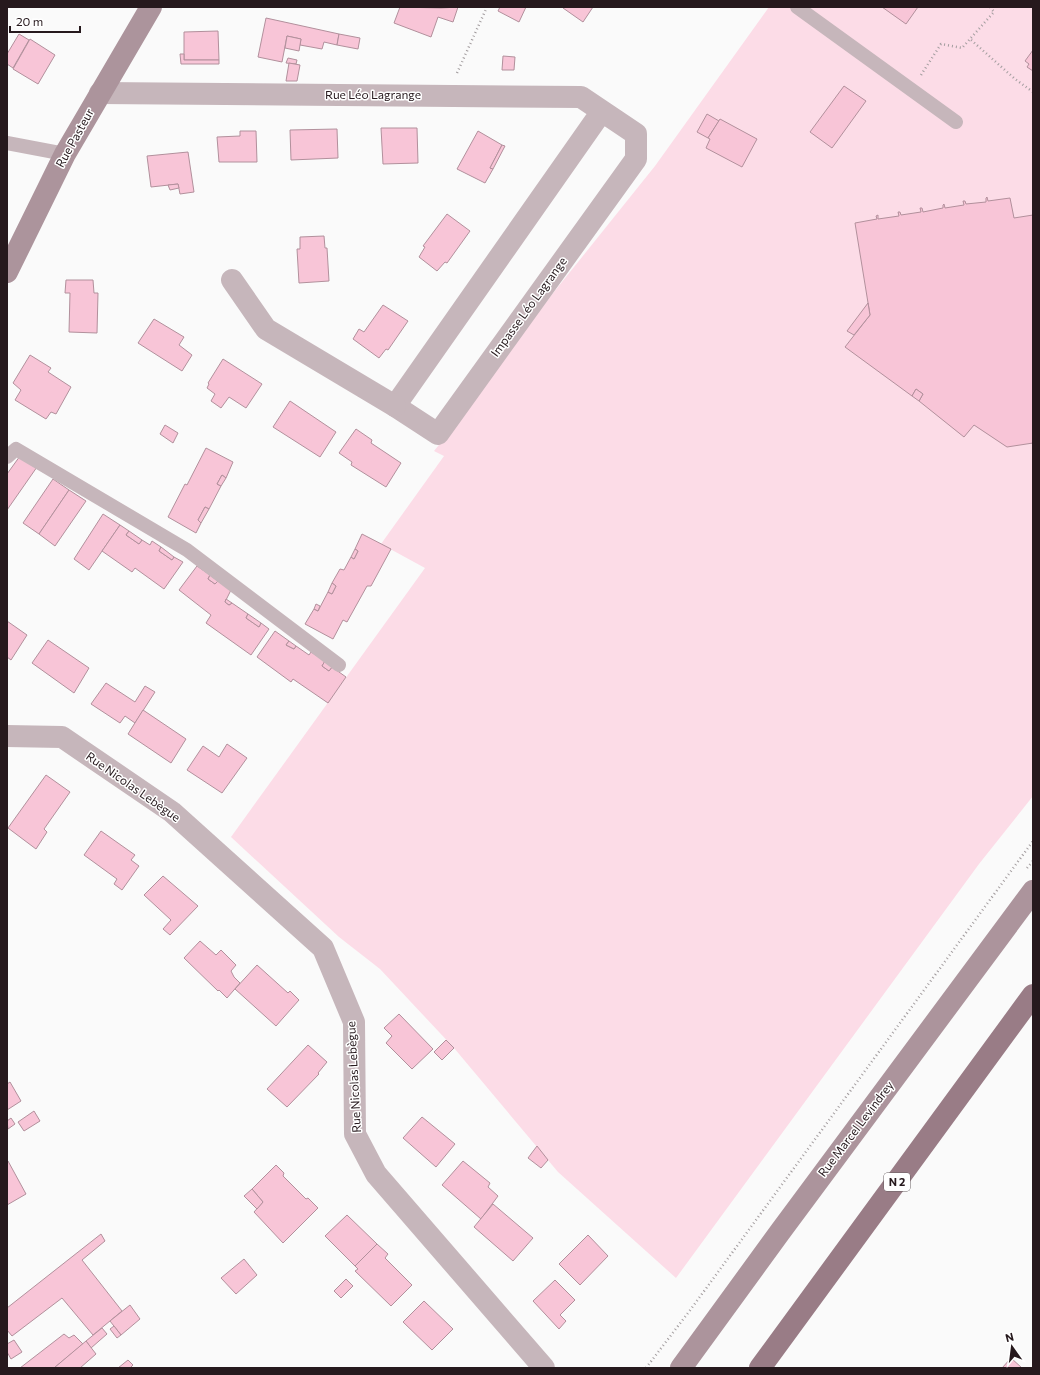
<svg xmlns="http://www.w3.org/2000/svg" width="1040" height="1375" font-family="Commissioner,sans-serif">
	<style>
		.green { fill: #fcdce7 }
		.building { fill: #f8c5d7; stroke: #b2909c }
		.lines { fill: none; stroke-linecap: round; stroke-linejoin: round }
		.path { stroke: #a39d9f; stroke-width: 2.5; stroke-dasharray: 1 3; stroke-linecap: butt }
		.lane { stroke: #c6b6bb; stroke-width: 14 }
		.street { stroke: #c6b6bb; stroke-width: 22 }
		.secondary { stroke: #ac949c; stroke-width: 22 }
		.primary { stroke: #997c86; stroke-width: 22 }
		.labels { text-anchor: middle; stroke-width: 3; stroke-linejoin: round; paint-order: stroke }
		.shield { fill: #fff; stroke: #675e61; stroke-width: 1 }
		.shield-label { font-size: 11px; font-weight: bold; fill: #26191d }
		.street-label { font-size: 12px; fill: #26191d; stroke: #fff }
	</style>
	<rect width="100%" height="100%" fill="#fafafa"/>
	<polygon class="green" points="769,7 1033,7 1033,796 979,864 676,1278 558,1172 454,1048 380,969 339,937 231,837 425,568 381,544 444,456 434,451 468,409 469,398 655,166"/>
	<g class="building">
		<polygon points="400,7 441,8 458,7 453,22 438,17 431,37 394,23"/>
		<polygon points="500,7 526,7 519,22 498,11"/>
		<polygon points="563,7 593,7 583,22 563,8"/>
		<polygon points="882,7 918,7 906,24"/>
		<polygon points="266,18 339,34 337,45 324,42 322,49 300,45 301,39 287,36 282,62 258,57"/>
		<polygon points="218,31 219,60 184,60 184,32"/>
		<polygon points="19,34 29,40 13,68 7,64 7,54"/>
		<polygon points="339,34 360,38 358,49 337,45"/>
		<polygon points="287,36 301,39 299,51 285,48"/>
		<polygon points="30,39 55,55 38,84 13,69"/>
		<polygon points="1033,50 1033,71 1027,67 1029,64 1025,61"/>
		<polygon points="180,54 184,54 184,60 219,60 219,64 181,64"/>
		<polygon points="503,56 515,57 514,70 502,70"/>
		<polygon points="288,58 297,60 296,64 286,63"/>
		<polygon points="289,63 300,65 297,81 286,81"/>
		<polygon points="844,86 866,101 832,148 810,132"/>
		<polygon points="707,114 719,121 708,138 697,132"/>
		<polygon points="720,119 757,139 742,167 706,148 710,139 708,138"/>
		<polygon points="381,128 417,128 418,163 383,164"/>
		<polygon points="337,129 338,158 291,160 290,130"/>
		<polygon points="240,131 256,131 257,162 219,162 217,137 240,136"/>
		<polygon points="478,131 502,145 490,168 493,169 485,183 457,169"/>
		<polygon points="502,145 505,146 493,169 490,168"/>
		<polygon points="188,152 194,192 180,194 178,184 151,187 147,156"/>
		<polygon points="178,184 179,188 170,190 168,185"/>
		<polygon points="987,197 988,201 1010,198 1014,218 1033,215 1033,443 1007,447 974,425 964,437 919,401 923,394 916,389 912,396 845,347 870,315 855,223 877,219 876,216 878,215 878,219 899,216 898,212 900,212 901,215 921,212 920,208 922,208 923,212 943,208 943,205 944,204 945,208 964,205 963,201 965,201 966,204 986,202 986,198"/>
		<polygon points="447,214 470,231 447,263 445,262 437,271 419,257 425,247 423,246"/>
		<polygon points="324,236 325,248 327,248 329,281 299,283 297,249 300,249 300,237"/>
		<polygon points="66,280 93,280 94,293 98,293 97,333 69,332 70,293 65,293"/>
		<polygon points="868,303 870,315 854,335 847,331"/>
		<polygon points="383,305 408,321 388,350 386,349 379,358 353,339 359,329 364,332"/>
		<polygon points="154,319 184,337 179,345 192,355 182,371 138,343"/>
		<polygon points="30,355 51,368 48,372 71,387 56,414 51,412 46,419 15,400 21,390 13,383"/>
		<polygon points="223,359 262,384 246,408 229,397 221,408 211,401 215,394 207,388 209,384 208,383"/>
		<polygon points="916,389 923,394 919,401 912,396"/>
		<polygon points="290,401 336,432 320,457 273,427"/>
		<polygon points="165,425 178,433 173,443 160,434"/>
		<polygon points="356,429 372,440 371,443 401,463 386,487 351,465 352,462 339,453"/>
		<polygon points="206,448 233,462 226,478 222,475 217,484 221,486 209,509 205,507 198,520 201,523 196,533 168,517 185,484 187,485"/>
		<polygon points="20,456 37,467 7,510 7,474"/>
		<polygon points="222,475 226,478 221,486 217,484"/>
		<polygon points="53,479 69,490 39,534 23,523"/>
		<polygon points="69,490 86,501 55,546 39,534"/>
		<polygon points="205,507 209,509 201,523 198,520"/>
		<polygon points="103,514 120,525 89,570 74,559"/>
		<polygon points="120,525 129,531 126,535 139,544 142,540 150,545 152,541 161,547 159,551 172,560 174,557 183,562 164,589 135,568 132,572 102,551"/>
		<polygon points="129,531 142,540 139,544 126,535"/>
		<polygon points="362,534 391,549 371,586 367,586 347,622 343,620 333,639 305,624 314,609 318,611 328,592 332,594 336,586 332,583 340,569 344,570 351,557 354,559 358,551 355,549"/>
		<polygon points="161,547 174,557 172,560 159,551"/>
		<polygon points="355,549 358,551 354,559 351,557"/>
		<polygon points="197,566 210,575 208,579 215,584 218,581 231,590 225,602 229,605 232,603 248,614 246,618 259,627 261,623 269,629 251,655 206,623 211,615 179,590"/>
		<polygon points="210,575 218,581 215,584 208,579"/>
		<polygon points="332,583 336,586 332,594 328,592"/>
		<polygon points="226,599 232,603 229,605 225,602"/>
		<polygon points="316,604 320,606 318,611 314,609"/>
		<polygon points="248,614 261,623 259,627 246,618"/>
		<polygon points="7,621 27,635 11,660 7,657"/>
		<polygon points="275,631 289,641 286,645 294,649 296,646 309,655 311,652 325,661 322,666 329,671 332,667 346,677 328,703 293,679 291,682 257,657"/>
		<polygon points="48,640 89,668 74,693 32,663"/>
		<polygon points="289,641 296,646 294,649 286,645"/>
		<polygon points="325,661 332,667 329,671 322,666"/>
		<polygon points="106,683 135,702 145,686 155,692 135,723 125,716 120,723 91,704"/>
		<polygon points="143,710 186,739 171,763 128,734"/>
		<polygon points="227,744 247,758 222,793 187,770 203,746 219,757"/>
		<polygon points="46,775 70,792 44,829 47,832 36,849 8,828"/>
		<polygon points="101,831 135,855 131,860 139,866 122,890 114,884 117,879 84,855"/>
		<polygon points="163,876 198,906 170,935 163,929 171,920 144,895"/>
		<polygon points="200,941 216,955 221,950 236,965 231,971 234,977 240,983 227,998 219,990 218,991 184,958"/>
		<polygon points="257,965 288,993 290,991 299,1000 276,1026 235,989"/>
		<polygon points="399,1014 433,1049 412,1069 386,1043 392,1036 384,1028"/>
		<polygon points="446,1040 454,1048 442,1060 434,1052"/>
		<polygon points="308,1045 327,1062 318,1073 319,1074 287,1107 267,1089"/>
		<polygon points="10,1082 21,1101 7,1110 7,1084"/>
		<polygon points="34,1111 40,1121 24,1131 18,1122"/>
		<polygon points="422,1117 455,1144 436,1167 403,1138"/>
		<polygon points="11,1118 15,1124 8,1129 7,1121"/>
		<polygon points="537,1146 548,1160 541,1168 528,1158"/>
		<polygon points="7,1161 8,1161 26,1194 7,1205"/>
		<polygon points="463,1161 490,1183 488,1187 498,1196 481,1219 442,1185"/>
		<polygon points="276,1165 284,1173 283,1176 306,1199 308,1198 318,1208 283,1243 254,1212 263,1202 252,1189"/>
		<polygon points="252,1189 263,1202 257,1209 244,1196"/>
		<polygon points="493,1204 533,1238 513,1261 474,1227"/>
		<polygon points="347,1215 377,1244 355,1266 325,1236"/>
		<polygon points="101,1234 105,1241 82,1260 122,1311 93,1335 62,1298 12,1336 7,1330 7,1308"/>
		<polygon points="588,1235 608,1256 580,1285 559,1264"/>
		<polygon points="377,1244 388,1254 385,1258 412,1285 391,1306 355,1271 358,1269 355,1266"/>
		<polygon points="244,1259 257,1275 236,1294 221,1278"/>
		<polygon points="346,1279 353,1286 341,1298 334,1291"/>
		<polygon points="555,1280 575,1300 560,1315 566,1321 559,1329 533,1301"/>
		<polygon points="424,1301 453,1329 432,1350 403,1322"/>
		<polygon points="130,1305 140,1319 121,1335 110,1321"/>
		<polygon points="114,1326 121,1335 117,1338 110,1329"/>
		<polygon points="102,1328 107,1334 91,1348 86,1341"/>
		<polygon points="64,1334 69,1338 74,1335 83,1344 54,1368 20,1368"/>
		<polygon points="14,1340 22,1352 11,1359 7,1352 7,1344"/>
		<polygon points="86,1341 96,1354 80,1368 54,1368"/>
		<polygon points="1011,1358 1022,1368 1002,1368"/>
		<polygon points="128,1360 133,1365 130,1368 118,1368"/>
	</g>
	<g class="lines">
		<g class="path">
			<polyline points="990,7 994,12 970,39 1015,79 1033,92"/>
			<polyline points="457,73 487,7"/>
			<polyline points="921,75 941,44 962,48 970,39"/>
			<polyline points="1027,868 1033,861"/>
			<polyline points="646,1368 691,1309 1033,841"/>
		</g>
		<g class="lane">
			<polyline points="797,7 956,122"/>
			<polyline points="7,143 65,154"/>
			<polyline points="7,457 16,449 187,550 339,665"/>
		</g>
		<g class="street">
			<polyline points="100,93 581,97 636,134 636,159 438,434 395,406 602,111"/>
			<polyline points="232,280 266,329 395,406"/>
			<polyline points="7,736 62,737 172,812 323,948 354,1022 355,1134 376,1174 544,1368"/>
		</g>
		<g class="secondary">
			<polyline points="7,272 65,154 151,7"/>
			<polyline points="681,1368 780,1232 1033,891"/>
		</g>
		<polyline class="primary" points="760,1368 1033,995"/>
	</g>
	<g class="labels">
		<rect class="shield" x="884" y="1173" width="26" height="18" rx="3"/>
		<g class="shield-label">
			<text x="897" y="1186">N 2</text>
		</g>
		<g class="street-label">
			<text x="373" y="99">Rue Léo Lagrange</text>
			<text transform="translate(75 138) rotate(-61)" y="4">Rue Pasteur</text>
			<text transform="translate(529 307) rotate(-54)" y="4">Impasse Léo Lagrange</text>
			<text transform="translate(133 787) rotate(35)" y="4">Rue Nicolas Lebègue</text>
			<text transform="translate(354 1077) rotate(-93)" y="4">Rue Nicolas Lebègue</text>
			<text transform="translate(856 1129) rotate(-53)" y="4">Rue Marcel Levindrey</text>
		</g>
	</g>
	<rect width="1040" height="1375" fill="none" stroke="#26191d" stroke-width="16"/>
	<g transform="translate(1012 1347) rotate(346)" stroke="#ffffff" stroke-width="3" paint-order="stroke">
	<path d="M0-3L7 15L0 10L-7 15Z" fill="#26191d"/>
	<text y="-6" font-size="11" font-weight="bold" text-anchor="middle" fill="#26191d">N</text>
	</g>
	<path d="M10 26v6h70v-6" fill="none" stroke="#26191d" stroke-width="2"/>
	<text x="16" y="26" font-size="12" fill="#26191d" stroke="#ffffff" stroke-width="3" paint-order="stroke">20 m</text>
</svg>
